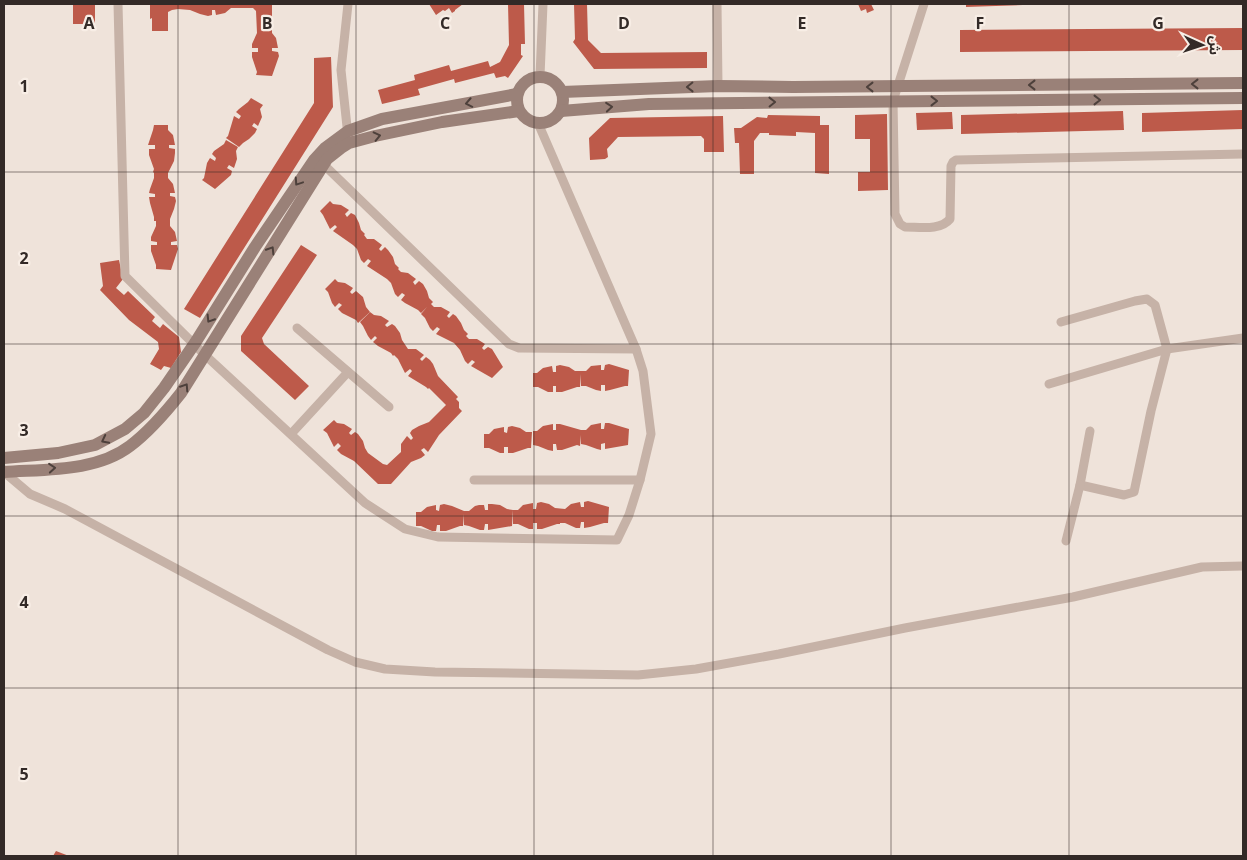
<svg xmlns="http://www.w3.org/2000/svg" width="1247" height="860" font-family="'Open Sans','Noto Sans Arabic',sans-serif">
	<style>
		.building { fill: #bd5a4a }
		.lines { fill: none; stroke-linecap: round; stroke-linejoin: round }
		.street { stroke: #c6b2a7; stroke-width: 9 }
		.secondary { stroke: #9a8178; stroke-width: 12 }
		.oneway { stroke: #4d403b }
		.grid { fill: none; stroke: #332a27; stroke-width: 1; stroke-opacity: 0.55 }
		.grid-label { font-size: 16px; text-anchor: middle; font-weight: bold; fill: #332a27; stroke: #f8eee6; stroke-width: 4.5; stroke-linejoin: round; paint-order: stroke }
	</style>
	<rect width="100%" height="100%" fill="#efe3da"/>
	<g class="building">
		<polygon points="73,4 91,4 91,5 95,5 95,24 73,24"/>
		<polygon points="150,4 272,4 272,33 276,38 278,48 272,48 272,51 278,52 279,56 272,76 256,75 257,72 252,57 252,52 258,52 258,48 252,48 252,44 257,33 256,11 253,8 231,8 225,13 216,15 215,10 212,10 212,15 208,16 200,14 190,10 178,9 172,10 168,12 168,31 152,31 152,18 150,19"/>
		<polygon points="429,4 463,4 455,10 455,11 452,13 449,8 445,11 443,10 436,15"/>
		<polygon points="508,4 524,4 525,44 521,44 521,55 523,56 508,78 505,76 496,78 494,73 455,83 454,79 418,89 420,95 382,104 378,90 415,80 414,75 449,65 451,71 488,61 490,67 500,62 509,45"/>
		<polygon points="574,4 587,4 588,40 601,53 707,52 707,68 594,69 573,42 575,39"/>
		<polygon points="858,4 871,4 874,10 867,13 866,9 861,11"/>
		<polygon points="966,4 1022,4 1023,5 966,7"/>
		<polygon points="1243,28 1243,50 960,52 960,30"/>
		<polygon points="331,57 333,107 200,318 184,309 314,103 314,58"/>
		<polygon points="251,98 263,105 260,109 262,117 258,126 254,123 252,126 257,129 255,133 249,139 243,143 239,147 226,138 228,136 234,116 239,119 241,116 236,112 239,109 248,102"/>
		<polygon points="1243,110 1243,129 1142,132 1142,113"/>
		<polygon points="1123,111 1124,130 961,134 961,115"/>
		<polygon points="952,112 953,129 917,130 916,113"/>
		<polygon points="887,114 888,190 858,191 858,172 870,172 870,139 855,139 855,115"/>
		<polygon points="768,115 820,116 820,125 829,125 829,174 815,173 815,133 796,132 796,136 769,135 769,133 760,133 754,141 754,174 740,174 739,143 735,143 734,128 741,128 757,117 767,118"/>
		<polygon points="723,116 724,152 704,152 704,139 701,136 618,137 607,149 608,157 605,159 590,160 589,138 610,118"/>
		<polygon points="154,125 168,125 168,130 173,135 175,145 169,145 169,148 175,149 175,153 174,161 168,173 168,178 173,184 175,193 170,193 170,196 175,197 176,201 174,209 170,219 170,226 175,232 177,241 171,242 171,245 177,245 178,249 171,270 156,269 156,265 151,251 151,245 157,245 157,242 151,241 151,237 156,226 156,221 154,221 154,217 150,203 149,197 155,197 155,194 149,193 150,189 154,178 154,173 153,172 154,169 149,155 149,149 155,149 155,145 148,145 153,130"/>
		<polygon points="226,140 238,147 236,151 237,159 234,168 229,165 227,168 232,171 231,175 215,189 202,180 204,178 207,163 210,158 215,161 216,158 212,154 214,151 224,144"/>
		<polygon points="330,201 333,204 341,205 349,210 345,214 347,217 351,213 355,215 359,223 361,230 365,234 364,235 367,239 374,239 382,245 379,249 381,251 385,247 388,250 393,257 395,264 399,268 398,269 401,272 408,273 416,279 413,282 415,285 419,281 423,284 427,291 429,298 433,302 431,304 434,307 441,307 450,312 447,316 449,318 453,314 456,316 461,323 464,330 468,334 466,336 469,339 477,339 485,344 482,348 484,350 488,347 492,349 503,367 492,378 471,366 475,362 472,360 468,364 465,361 460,350 454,343 436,334 440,329 437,327 433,331 430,328 425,318 421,314 427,307 421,313 418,310 405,303 401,300 405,295 402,293 398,297 395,294 391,283 387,279 367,266 371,261 368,259 364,263 361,260 357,249 353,245 333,231 337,227 335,225 330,229 323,215 320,211"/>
		<polygon points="301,245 317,255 262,338 264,344 309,386 295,400 241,351 241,336"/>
		<polygon points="119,260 123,279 116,288 124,295 128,291 155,317 152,321 160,328 163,324 179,337 181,352 171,368 164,366 161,370 150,364 159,349 158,342 129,320 100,290 103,286 100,263"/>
		<polygon points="335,279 338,282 345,283 353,288 350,292 352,294 356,291 363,297 366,307 370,312 358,323 356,320 342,313 338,309 342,305 339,303 335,307 332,303 328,292 325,289"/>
		<polygon points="370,312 374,315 381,316 389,321 385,325 387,327 392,324 395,326 400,333 402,340 408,349 416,349 424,355 420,359 422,361 426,357 430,360 433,364 438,376 458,397 456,399 459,402 459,408 462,411 439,435 428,452 424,448 421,450 425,455 421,458 411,462 391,484 378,484 354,461 341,454 337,450 341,446 338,443 334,447 327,433 323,430 334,420 337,423 344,424 352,429 349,433 351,435 355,432 358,434 363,441 365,448 368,453 383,464 387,465 401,452 401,444 407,436 411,440 413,438 410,433 412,430 419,426 429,422 446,405 429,388 428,389 426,387 408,376 412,371 410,369 405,373 398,359 394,355 393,356 391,353 378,346 373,342 377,338 375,336 371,340 368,336 363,326 360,322"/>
		<polygon points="609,364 629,370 628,386 625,386 610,390 605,391 605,385 601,385 601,391 596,390 586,386 581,386 581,374 580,387 577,387 562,392 556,392 556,386 553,386 553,392 548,392 538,387 533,387 533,373 537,373 543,368 552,366 553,372 556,372 556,366 560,365 569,367 575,371 586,371 591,366 601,365 601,370 604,370 605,365"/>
		<polygon points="601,423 601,429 604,429 605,423 609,423 629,429 628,445 605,449 605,443 601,444 601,450 597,449 586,445 581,444 581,435 580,446 577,445 562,450 557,450 556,444 553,444 553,451 548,450 538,446 533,445 533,431 537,431 543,426 553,424 553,430 556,430 556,424 560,424 581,430 586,430 591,425"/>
		<polygon points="512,426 520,428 526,432 532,432 531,448 528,448 513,453 508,453 508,447 504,447 504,453 500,453 489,448 484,448 484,434 489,434 494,429 504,427 504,432 507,433 508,427"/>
		<polygon points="588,501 609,507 608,523 604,523 590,527 584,528 584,522 581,522 580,528 576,528 565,523 560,523 560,524 557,524 542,529 537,529 537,523 533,523 533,529 529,529 518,524 513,524 513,510 518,510 523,505 533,503 533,509 536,509 537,503 541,502 549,504 555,508 565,509 571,504 580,502 581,507 584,507 584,502"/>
		<polygon points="444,504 452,506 464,511 469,511 475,506 479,505 484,505 485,510 488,510 488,504 492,504 500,505 507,509 513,510 512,526 488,530 488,524 485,524 484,530 480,530 469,526 464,525 464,514 463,526 460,526 446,531 440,531 440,525 437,525 436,531 432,531 421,526 416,526 416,512 421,512 427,507 436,505 436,510 439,511 440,505"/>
		<polygon points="56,851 69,856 53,856"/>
	</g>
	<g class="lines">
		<g class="street">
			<polyline points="118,4 125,276 205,355 365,503 405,529 438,537 617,540 629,515 640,480 651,434 643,371 636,349 538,123"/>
			<polyline points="717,4 718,86"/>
			<path d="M924,4L893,101L895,214L900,224L905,227C920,227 940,231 950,219L951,166L953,162L956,160L1243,154"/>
			<polyline points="540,76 543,4"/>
			<polyline points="348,136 341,70 348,4"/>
			<polyline points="320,161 509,344 519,348 636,349"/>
			<polyline points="1061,322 1135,301 1147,299 1155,305 1167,349 1243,338"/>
			<polyline points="297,328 389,407"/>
			<polyline points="1049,384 1167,349 1151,411 1134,492 1124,495 1080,485 1090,431"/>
			<polyline points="291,434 348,372"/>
			<polyline points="4,470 4,472 30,494 65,509 328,650 355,662 385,669 435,672 638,675 696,669 779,654 905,628 1073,597 1202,567 1243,566"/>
			<polyline points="474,480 640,480"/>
			<polyline points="1066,541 1080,485"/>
		</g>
		<g class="secondary">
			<circle cx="540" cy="100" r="23"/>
			<polyline points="562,92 718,86 793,87 1243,83"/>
			<polyline points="561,111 649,104 1243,98"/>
			<polyline points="4,458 58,453 95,445 125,429 144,413 164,388 195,343 255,247 314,160 325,148 348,131 382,119 517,94"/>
			<path d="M4,472C45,469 96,472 130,446C150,431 166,412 181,393L327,159L341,148L349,143L375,136L442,122L519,111"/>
		</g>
	</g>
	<defs><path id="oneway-chevron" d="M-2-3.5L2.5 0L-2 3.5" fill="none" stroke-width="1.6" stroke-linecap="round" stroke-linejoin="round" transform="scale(1.25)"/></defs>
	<g class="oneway">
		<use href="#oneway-chevron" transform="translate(1195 84) rotate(180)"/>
		<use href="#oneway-chevron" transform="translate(1032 85) rotate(180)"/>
		<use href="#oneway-chevron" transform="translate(690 87) rotate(179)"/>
		<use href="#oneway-chevron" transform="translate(870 87) rotate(180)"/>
		<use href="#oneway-chevron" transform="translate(1097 100)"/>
		<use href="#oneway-chevron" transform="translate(934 101)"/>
		<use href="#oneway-chevron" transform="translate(772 102) rotate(-1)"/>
		<use href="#oneway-chevron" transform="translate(469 103) rotate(169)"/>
		<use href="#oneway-chevron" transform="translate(609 107) rotate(-5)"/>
		<use href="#oneway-chevron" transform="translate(377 136) rotate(-13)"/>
		<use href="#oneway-chevron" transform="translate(298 182) rotate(124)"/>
		<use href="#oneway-chevron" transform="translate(271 250) rotate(-58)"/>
		<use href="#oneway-chevron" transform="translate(210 319) rotate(122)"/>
		<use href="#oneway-chevron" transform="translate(185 387) rotate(-57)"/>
		<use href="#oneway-chevron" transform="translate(105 440) rotate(153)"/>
		<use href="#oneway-chevron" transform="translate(52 468) rotate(-5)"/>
	</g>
	<path class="grid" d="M178,4V856M356,4V856M534,4V856M713,4V856M891,4V856M1069,4V856M4,172H1243M4,344H1243M4,516H1243M4,688H1243"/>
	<g class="grid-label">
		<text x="89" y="29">A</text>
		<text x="267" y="29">B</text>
		<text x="445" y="29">C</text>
		<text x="624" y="29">D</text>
		<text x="802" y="29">E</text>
		<text x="980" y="29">F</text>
		<text x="1158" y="29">G</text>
		<text x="24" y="92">1</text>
		<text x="24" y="264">2</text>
		<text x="24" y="436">3</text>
		<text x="24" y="608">4</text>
		<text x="24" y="780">5</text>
	</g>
	<rect width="1247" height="860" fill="none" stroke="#332a27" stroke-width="10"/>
	<g transform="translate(1202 45) rotate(93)" stroke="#f8eee6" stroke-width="4" paint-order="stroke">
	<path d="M0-4L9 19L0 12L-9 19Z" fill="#332a27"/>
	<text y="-8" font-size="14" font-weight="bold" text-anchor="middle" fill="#332a27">ش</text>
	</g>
</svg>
